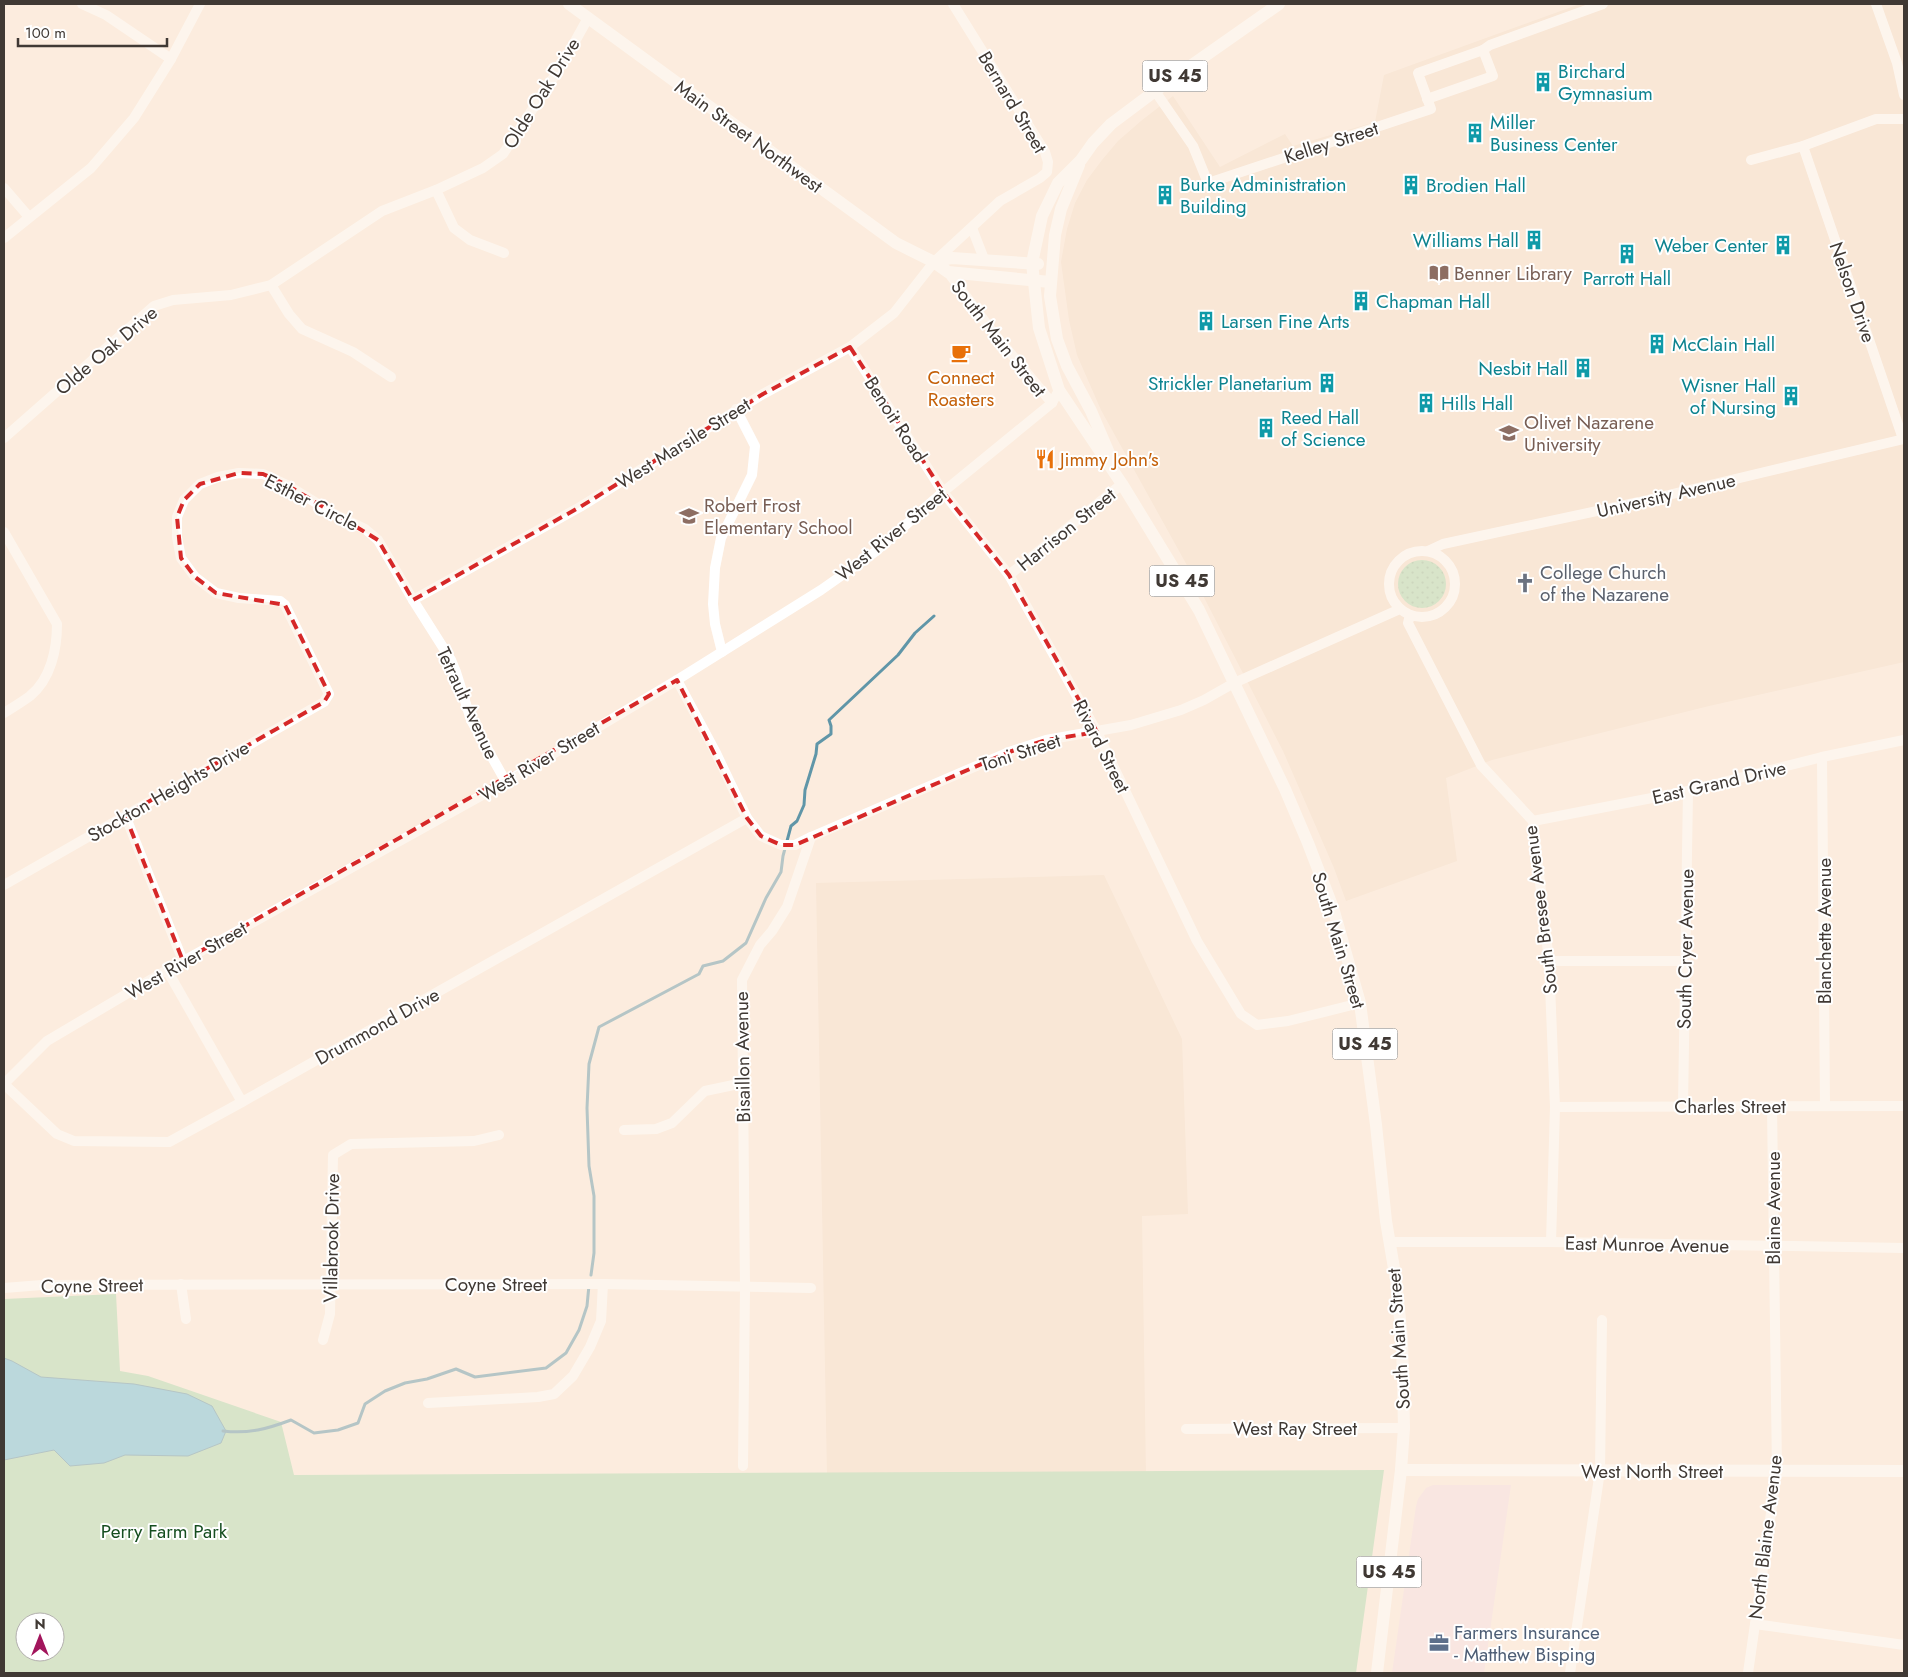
<svg xmlns="http://www.w3.org/2000/svg" width="1908" height="1677" font-family="Jost,sans-serif">
	<style>
		.commercial { fill: #f7dde5 }
		.built { fill: #f6dfcc }
		.grass { fill: url(#grass-dots) }
		.park { fill: #add9af; fill-rule: evenodd }
		.water { fill: #6ebeda; stroke: #6096a8 }
		.lines { fill: none; stroke-linecap: round; stroke-linejoin: round }
		.stream { stroke: #6096a8; stroke-width: 3 }
		.minor { stroke: #fff; stroke-width: 10 }
		.major { stroke: #fff; stroke-width: 12 }
		.marked { fill: none; stroke: #d62828; stroke-width: 4; stroke-dasharray: 10 6; stroke-linejoin: round }
		.labels { text-anchor: middle; stroke-width: 4; stroke-linejoin: round; paint-order: stroke }
		.shield { fill: #fff; stroke: #797471; stroke-width: 1 }
		.shield-label { font-size: 18px; font-weight: bold; fill: #403934 }
		.culture-label { font-size: 19px; fill: #0d838f; stroke: #fff; text-anchor: start }
		.street-label { font-size: 19px; fill: #403934; stroke: #fff }
		.education-label { font-size: 19px; fill: #785e54; stroke: #fff; text-anchor: start }
		.food-label { font-size: 19px; fill: #c56008; stroke: #fff }
		.worship-label { font-size: 19px; fill: #5b616d; stroke: #fff; text-anchor: start }
		.park-label { font-size: 19px; fill: #164e20; stroke: #fff }
		.service-label { font-size: 19px; fill: #4e5e75; stroke: #fff; text-anchor: start }
	</style>
	<defs>
		<pattern id="grass-dots" width="8" height="8" patternUnits="userSpaceOnUse" patternTransform="scale(1.25)"><rect width="8" height="8" fill="#add9af"/><path d="M2 2h.1M6 6h.1" fill="none" stroke="#96bb97" stroke-width="1.8" stroke-linecap="round"/></pattern>
	</defs>
	<rect width="100%" height="100%" fill="#fcecde"/>
	<polygon class="commercial" points="1433,1485 1511,1485 1484,1673 1392,1673 1416,1506 1418,1499 1426,1488"/>
	<g class="built">
		<polygon points="1580,4 1904,4 1904,662 1709,706 1492,760 1446,778 1457,861 1346,901 1334,868 1283,751 1194,578 1101,410 1077,355 1069,320 1061,262 1067,229 1075,203 1087,180 1102,160 1118,141 1141,121 1173,96 1220,167 1285,134 1293,146 1375,122 1384,75"/>
		<polygon points="1104,875 1182,1039 1188,1214 1142,1216 1146,1477 827,1475 816,883"/>
	</g>
	<circle class="grass" cx="1422" cy="584" r="24"/>
	<path class="park" d="M116,1294L120,1371L148,1376L281,1422L294,1475L1384,1470L1356,1673H4V1299ZM25,1622H55V1652H25Z"/>
	<polygon class="water" points="4,1358 12,1361 41,1377 134,1384 187,1394 212,1406 226,1431 221,1443 188,1456 125,1455 104,1463 70,1466 54,1450 4,1460"/>
	<g class="lines">
		<g class="stream">
			<polyline points="591,1275 594,1253 594,1196 589,1166 587,1108 589,1064 599,1027 699,974 703,966 723,961 746,943 766,898 781,872 783,856 791,826 797,821 804,805 805,790 816,754 817,744 831,734 831,726 829,720 898,655 915,633 934,616"/>
			<path d="M223,1431C249,1434 267,1429 291,1420L314,1433L338,1430L358,1423L365,1404L385,1391L405,1383L427,1379L456,1369L475,1377L546,1368L566,1353L579,1330L587,1306L589,1285"/>
		</g>
		<g class="minor">
			<polyline points="82,4 106,15 171,59"/>
			<polyline points="1876,4 1897,63 1904,95"/>
			<polyline points="1155,91 1193,146 1208,183 1431,109 1418,73 1483,50 1490,45 1603,4"/>
			<polyline points="1427,99 1493,76 1483,50"/>
			<polyline points="1803,146 1903,439"/>
			<polyline points="1751,160 1803,146 1876,119 1904,119"/>
			<polyline points="4,188 29,217"/>
			<polyline points="436,190 454,228 470,240 504,253"/>
			<polyline points="972,228 984,259"/>
			<polyline points="4,238 91,168 134,118 171,59 200,4"/>
			<polyline points="948,272 992,331 1052,403"/>
			<polyline points="271,285 289,314 302,329 353,352 391,377"/>
			<polyline points="850,347 943,492 1009,575 1097,732 1197,941 1241,1014 1257,1025 1288,1021 1360,1003"/>
			<polyline points="4,438 154,306 173,300 231,295 271,285 382,211 436,190 483,168 503,154 563,63 588,18"/>
			<path d="M4,532L57,624C57,649 51,679 30,696C22,702 12,708 4,713"/>
			<circle cx="1422" cy="584" r="33"/>
			<polyline points="1428,551 1443,544 1639,502 1904,439"/>
			<polyline points="1009,575 1122,484"/>
			<polyline points="413,600 580,507 763,394 850,347 894,313 934,262 1000,201 1040,178 1047,172 1048,162 1045,152 953,4"/>
			<polyline points="1410,615 1408,623 1481,765 1533,821 1549,961 1555,1107 1551,1242"/>
			<polyline points="722,652 715,624 713,604 715,568 721,538 752,475 755,446 736,409"/>
			<polyline points="677,680 715,751 747,818 761,836 781,845 795,845 811,837 1009,752 1046,740 1131,725 1181,710 1204,700 1234,683 1400,609"/>
			<polyline points="1822,757 1825,1106"/>
			<polyline points="125,815 183,961"/>
			<polyline points="1533,821 1688,791 1822,757 1904,740"/>
			<polyline points="4,885 324,702 329,694 285,605 280,601 239,598 216,593 195,577 181,558 177,537 177,517 184,500 200,484 218,477 239,473 263,474 287,485 336,515 365,529 378,540 413,600 451,660 456,672 471,720 506,782"/>
			<polyline points="1549,961 1685,961"/>
			<polyline points="167,970 242,1102"/>
			<polyline points="4,1084 47,1041 167,970 506,782 677,680 821,590 875,552 943,492 1052,403 1059,390"/>
			<polyline points="4,1084 57,1134 74,1141 169,1142 242,1102 747,818"/>
			<polyline points="1683,1106 1688,791"/>
			<polyline points="1555,1107 1904,1106"/>
			<polyline points="624,1130 656,1129 672,1123 705,1091 743,1083"/>
			<polyline points="1389,1242 1551,1242 1904,1248"/>
			<polyline points="181,1284 186,1319"/>
			<polyline points="4,1288 42,1285 603,1284 811,1288"/>
			<polyline points="323,1340 330,1314 333,1155 351,1144 474,1141 499,1135"/>
			<polyline points="428,1403 538,1397 554,1394 573,1376 590,1347 601,1321 603,1284"/>
			<polyline points="1186,1429 1404,1428"/>
			<polyline points="743,1466 745,1288 742,980 760,945 772,931 787,907 811,837"/>
			<polyline points="1755,1624 1904,1645"/>
			<polyline points="1570,1673 1600,1471 1602,1320"/>
			<polyline points="1748,1673 1777,1471 1772,1106"/>
		</g>
		<g class="major">
			<polyline points="569,4 896,243 934,262 948,272 1050,282"/>
			<polyline points="1279,4 1155,91 1111,124 1093,143 1081,160 1058,183 1042,216 1032,263 1039,328 1059,390 1122,484 1199,610 1285,789 1308,843 1333,908 1360,1003 1376,1125 1386,1221 1396,1280 1402,1339 1404,1428 1401,1470 1377,1673"/>
			<polyline points="1079,165 1061,209 1055,235 1050,296 1057,339 1067,366 1091,411 1112,460"/>
			<polyline points="934,262 952,258 1038,264"/>
			<polyline points="1401,1470 1904,1471"/>
		</g>
	</g>
	<path d="M0 0H1908V1677H0ZM850,347L943,492L1009,575L1097,732L1046,740L1009,752L795,845H781L761,836L747,818L677,680L183,961L125,815L324,702L329,694L285,605L216,593L195,577L181,558L177,517L184,500L200,484L239,473L263,474L287,485L378,540L413,600L580,507L763,394Z" fill="#fcecde" fill-opacity=".55" fill-rule="evenodd"/>
	<path class="marked" d="M850,347L943,492L1009,575L1097,732L1046,740L1009,752L795,845H781L761,836L747,818L677,680L183,961L125,815L324,702L329,694L285,605L216,593L195,577L181,558L177,517L184,500L200,484L239,473L263,474L287,485L378,540L413,600L580,507L763,394Z"/>
	<defs>
		<symbol id="building-bare" viewBox="-9 -9 18 18"><path d="M-4-6H4V6H1V3H-1V6H-4ZM-2.5-4.3h1.7v1.8h-1.7ZM.8-4.3h1.7v1.8H.8ZM-2.5-1h1.7V.8h-1.7ZM.8-1h1.7V.8H.8Z" fill="#0f9aa8" stroke="#fff" stroke-width="2.5" paint-order="stroke"/></symbol>
		<symbol id="library-bare" viewBox="-9 -9 18 18"><path d="M-6-4Q-3-5.5-.7-3.5V5Q-3 3-6 4ZM6-4Q3-5.5 .7-3.5V5Q3 3 6 4Z" fill="#8d6e63" stroke="#fff" stroke-width="2.5" paint-order="stroke"/></symbol>
		<symbol id="cafe-bare" viewBox="-9 -9 18 18"><path d="M-5.5-4.5H6V0H3Q3 3.5 0 3.5H-2.5Q-5.5 3.5-5.5 0ZM3-3.2v2h1.7v-2ZM-6 4.5H4V6H-6Z" fill="#e8710a" stroke="#fff" stroke-width="2.5" paint-order="stroke"/></symbol>
		<symbol id="university-bare" viewBox="-9 -9 18 18"><path d="M0-5L7-2L0 1L-7-2ZM-4 1L0 2.5L4 1V4Q0 6-4 4Z" fill="#8d6e63" stroke="#fff" stroke-width="2.5" paint-order="stroke"/></symbol>
		<symbol id="restaurant-bare" viewBox="-9 -9 18 18"><path d="M-5-6h1v4h1v-4h1v4h1v-4h1v5L-1.5 .5V6h-2V.5L-5-1ZM5-6V6H3V1.5H1.5Q1.5-4 5-6Z" fill="#e8710a" stroke="#fff" stroke-width="2.5" paint-order="stroke"/></symbol>
		<symbol id="school-bare" viewBox="-9 -9 18 18"><path d="M0-5L7-2L0 1L-7-2ZM-4 1L0 2.5L4 1V4Q0 6-4 4Z" fill="#8d6e63" stroke="#fff" stroke-width="2.5" paint-order="stroke"/></symbol>
		<symbol id="church-bare" viewBox="-9 -9 18 18"><path d="M-1.2-6h2.4v3.5h3.3v2.4h-3.3V6h-2.4V-.1h-3.3v-2.4h3.3Z" fill="#6b7280" stroke="#fff" stroke-width="2.5" paint-order="stroke"/></symbol>
		<symbol id="office-bare" viewBox="-9 -9 18 18"><path d="M-6-3h4V-5.5h4V-3h4V5H-6ZM-1-4.5V-3h2v-1.5ZM-6 0V1H6V0Z" fill="#5c6f8a" stroke="#fff" stroke-width="2.5" paint-order="stroke"/></symbol>
	</defs>
	<g fill-rule="evenodd">
		<use href="#building-bare" x="1529" y="68" width="28" height="28"/>
		<use href="#building-bare" x="1461" y="119" width="28" height="28"/>
		<use href="#building-bare" x="1397" y="171" width="28" height="28"/>
		<use href="#building-bare" x="1151" y="181" width="28" height="28"/>
		<use href="#building-bare" x="1520" y="226" width="28" height="28"/>
		<use href="#building-bare" x="1769" y="231" width="28" height="28"/>
		<use href="#building-bare" x="1613" y="240" width="28" height="28"/>
		<use href="#library-bare" x="1425" y="259" width="28" height="28"/>
		<use href="#building-bare" x="1347" y="287" width="28" height="28"/>
		<use href="#building-bare" x="1192" y="307" width="28" height="28"/>
		<use href="#building-bare" x="1643" y="330" width="28" height="28"/>
		<use href="#cafe-bare" x="947" y="339" width="28" height="28"/>
		<use href="#building-bare" x="1569" y="354" width="28" height="28"/>
		<use href="#building-bare" x="1313" y="369" width="28" height="28"/>
		<use href="#building-bare" x="1777" y="382" width="28" height="28"/>
		<use href="#building-bare" x="1412" y="389" width="28" height="28"/>
		<use href="#building-bare" x="1252" y="414" width="28" height="28"/>
		<use href="#university-bare" x="1495" y="419" width="28" height="28"/>
		<use href="#restaurant-bare" x="1031" y="445" width="28" height="28"/>
		<use href="#school-bare" x="675" y="502" width="28" height="28"/>
		<use href="#church-bare" x="1511" y="569" width="28" height="28"/>
		<use href="#office-bare" x="1425" y="1629" width="28" height="28"/>
	</g>
	<g class="labels">
		<g class="shield">
			<rect x="1142.5" y="60.5" width="65" height="31" rx="4"/>
			<rect x="1149.5" y="565.5" width="65" height="31" rx="4"/>
			<rect x="1332.5" y="1028.5" width="65" height="31" rx="4"/>
			<rect x="1356.5" y="1556.5" width="65" height="31" rx="4"/>
		</g>
		<g class="shield-label">
			<text x="1175" y="82">US 45</text>
			<text x="1182" y="587">US 45</text>
			<text x="1365" y="1050">US 45</text>
			<text x="1389" y="1578">US 45</text>
		</g>
		<g class="culture-label">
			<text x="1558" y="78">Birchard<tspan x="1558" dy="22">Gymnasium</tspan></text>
			<text x="1490" y="129">Miller<tspan x="1490" dy="22">Business Center</tspan></text>
			<text x="1180" y="191">Burke Administration<tspan x="1180" dy="22">Building</tspan></text>
			<text x="1426" y="192">Brodien Hall</text>
			<text x="1519" y="247" text-anchor="end">Williams Hall</text>
			<text x="1768" y="252" text-anchor="end">Weber Center</text>
			<text x="1627" y="285" text-anchor="middle">Parrott Hall</text>
			<text x="1376" y="308">Chapman Hall</text>
			<text x="1221" y="328">Larsen Fine Arts</text>
			<text x="1672" y="351">McClain Hall</text>
			<text x="1568" y="375" text-anchor="end">Nesbit Hall</text>
			<text x="1312" y="390" text-anchor="end">Strickler Planetarium</text>
			<text x="1776" y="392" text-anchor="end">Wisner Hall<tspan x="1776" dy="22">of Nursing</tspan></text>
			<text x="1441" y="410">Hills Hall</text>
			<text x="1281" y="424">Reed Hall<tspan x="1281" dy="22">of Science</tspan></text>
		</g>
		<g class="street-label">
			<text transform="translate(541 93) rotate(-58)" y="7">Olde Oak Drive</text>
			<text transform="translate(1013 102) rotate(59)" y="7">Bernard Street</text>
			<text transform="translate(749 136) rotate(36)" y="7">Main Street Northwest</text>
			<text transform="translate(1331 142) rotate(-18)" y="7">Kelley Street</text>
			<text transform="translate(1853 292) rotate(71)" y="7">Nelson Drive</text>
			<text transform="translate(999 338) rotate(52)" y="7">South Main Street</text>
			<text transform="translate(106 350) rotate(-40)" y="7">Olde Oak Drive</text>
			<text transform="translate(896 419) rotate(57)" y="7">Benoit Road</text>
			<text transform="translate(683 443) rotate(-32)" y="7">West Marsile Street</text>
			<text transform="translate(1666 495) rotate(-13)" y="7">University Avenue</text>
			<text transform="translate(312 502) rotate(27)" y="7">Esther Circle</text>
			<text transform="translate(1066 529) rotate(-39)" y="7">Harrison Street</text>
			<text transform="translate(891 534) rotate(-39)" y="7">West River Street</text>
			<text transform="translate(468 703) rotate(65)" y="7">Tetrault Avenue</text>
			<text transform="translate(1102 746) rotate(63)" y="7">Rivard Street</text>
			<text transform="translate(1020 752) rotate(-18)" y="7">Toni Street</text>
			<text transform="translate(539 761) rotate(-31)" y="7">West River Street</text>
			<text transform="translate(1719 782) rotate(-13)" y="7">East Grand Drive</text>
			<text transform="translate(168 791) rotate(-30)" y="7">Stockton Heights Drive</text>
			<text transform="translate(1540 910) rotate(-97)" y="7">South Bresee Avenue</text>
			<text transform="translate(1824 931) rotate(-90)" y="7">Blanchette Avenue</text>
			<text transform="translate(1339 940) rotate(73)" y="7">South Main Street</text>
			<text transform="translate(1685 949) rotate(-89)" y="7">South Cryer Avenue</text>
			<text transform="translate(186 960) rotate(-30)" y="7">West River Street</text>
			<text transform="translate(377 1026) rotate(-29)" y="7">Drummond Drive</text>
			<text transform="translate(742 1057) rotate(-91)" y="7">Bisaillon Avenue</text>
			<text x="1730" y="1113">Charles Street</text>
			<text transform="translate(1773 1208) rotate(-90)" y="7">Blaine Avenue</text>
			<text transform="translate(331 1238) rotate(-89)" y="7">Villabrook Drive</text>
			<text transform="translate(1647 1244) rotate(1)" y="7">East Munroe Avenue</text>
			<text x="496" y="1291">Coyne Street</text>
			<text transform="translate(92 1285) rotate(-1)" y="7">Coyne Street</text>
			<text transform="translate(1398 1339) rotate(-94)" y="7">South Main Street</text>
			<text x="1295" y="1435">West Ray Street</text>
			<text x="1652" y="1478">West North Street</text>
			<text transform="translate(1765 1537) rotate(-83)" y="7">North Blaine Avenue</text>
		</g>
		<g class="education-label">
			<text x="1454" y="280">Benner Library</text>
			<text x="1524" y="429">Olivet Nazarene<tspan x="1524" dy="22">University</tspan></text>
			<text x="704" y="512">Robert Frost<tspan x="704" dy="22">Elementary School</tspan></text>
		</g>
		<g class="food-label">
			<text x="961" y="384">Connect<tspan x="961" dy="22">Roasters</tspan></text>
			<text x="1060" y="466" text-anchor="start">Jimmy John's</text>
		</g>
		<g class="worship-label">
			<text x="1540" y="579">College Church<tspan x="1540" dy="22">of the Nazarene</tspan></text>
		</g>
		<g class="park-label">
			<text x="164" y="1538">Perry Farm Park</text>
		</g>
		<g class="service-label">
			<text x="1454" y="1639">Farmers Insurance<tspan x="1454" dy="22">- Matthew Bisping</tspan></text>
		</g>
	</g>
	<rect width="1908" height="1677" fill="none" stroke="#403934" stroke-width="10"/>
	<g transform="translate(40 1637)"><circle r="24" fill="#ffffff" stroke="#b3b0ae"/>
	<path d="M0-4L9 19L0 12L-9 19Z" fill="#a2155c"/>
	<text y="-8" font-size="14" font-weight="bold" text-anchor="middle" fill="#403934">N</text>
	</g>
	<path d="M18 38v8h149v-8" fill="none" stroke="#403934" stroke-width="2.5"/>
	<text x="25" y="38" font-size="15" fill="#403934" stroke="#ffffff" stroke-width="4" paint-order="stroke">100 m</text>
</svg>
